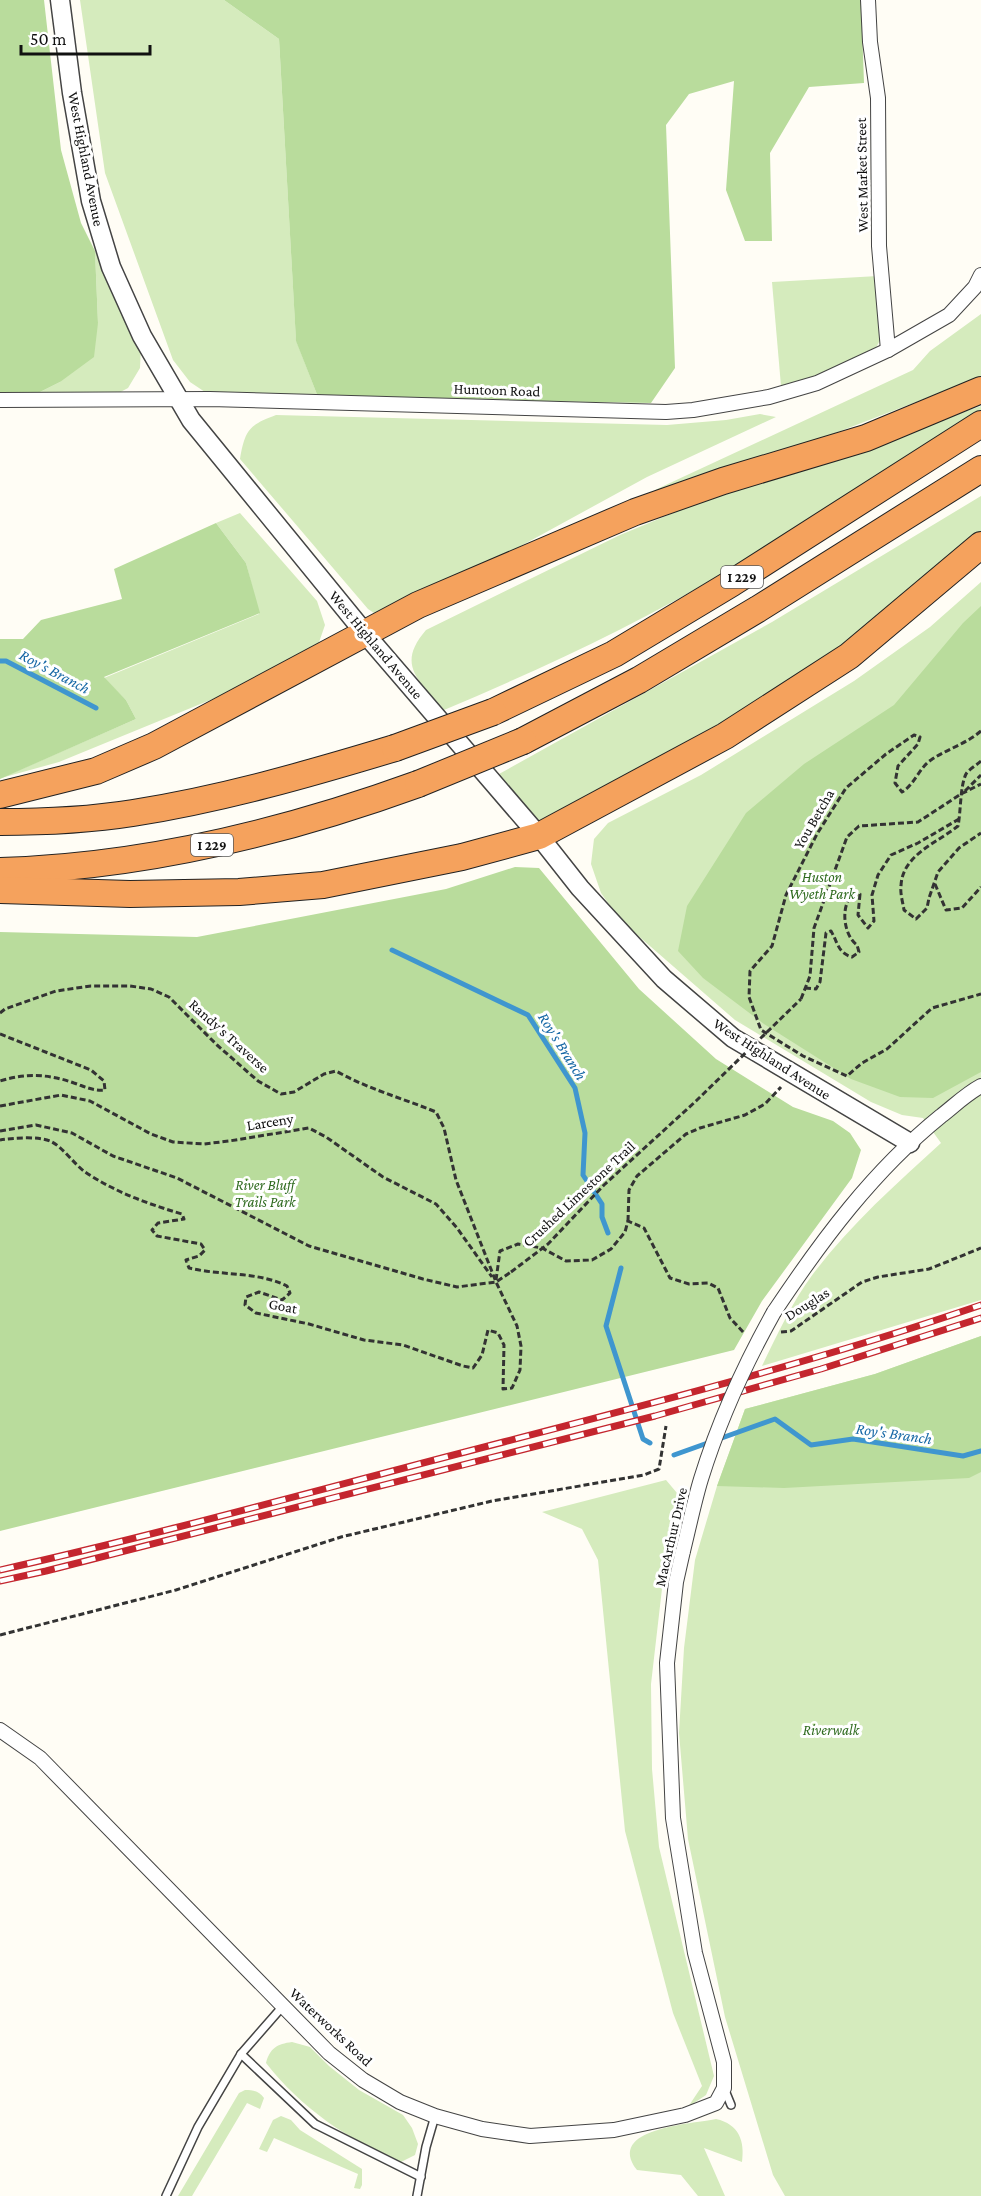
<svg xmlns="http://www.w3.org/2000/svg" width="981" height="2196" font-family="'Crimson Pro',serif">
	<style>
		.green { fill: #d5ebbd }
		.forest { fill: #b9dc9c }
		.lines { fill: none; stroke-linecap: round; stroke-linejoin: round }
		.stream { stroke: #3f96cf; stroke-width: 5 }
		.service-casing { stroke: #444; stroke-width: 10 }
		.minor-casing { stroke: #444; stroke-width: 16 }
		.tertiary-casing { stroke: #444; stroke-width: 21 }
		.motorway-casing { stroke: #222; stroke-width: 28 }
		.path { stroke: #333; stroke-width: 3; stroke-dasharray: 6 3; stroke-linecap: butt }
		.service { stroke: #fff; stroke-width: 7 }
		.minor { stroke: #fff; stroke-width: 14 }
		.tertiary { stroke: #fff; stroke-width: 18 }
		.motorway { stroke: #f5a25d; stroke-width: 26 }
		.rail-casing { stroke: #c4262e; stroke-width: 7 }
		.rail { stroke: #fff; stroke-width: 4.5; stroke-dasharray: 14; stroke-linecap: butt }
		.minor-bridge-casing { stroke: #444; stroke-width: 16; stroke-linecap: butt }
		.motorway-bridge-casing { stroke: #222; stroke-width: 28; stroke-linecap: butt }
		.path-bridge { stroke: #333; stroke-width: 3; stroke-dasharray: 6 3; stroke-linecap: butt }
		.minor-bridge { stroke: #fff; stroke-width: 14 }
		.motorway-bridge { stroke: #f5a25d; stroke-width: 26 }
		.labels { text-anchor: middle; stroke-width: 6; stroke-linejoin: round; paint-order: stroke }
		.shield { fill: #fff; stroke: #585858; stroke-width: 1.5 }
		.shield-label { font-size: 14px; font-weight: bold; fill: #111 }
		.street-label { font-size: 15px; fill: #111; stroke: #fff }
		.park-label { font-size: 15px; font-style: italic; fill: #2f6b1f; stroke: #fff }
		.water-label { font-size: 16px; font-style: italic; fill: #1768a6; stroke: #fff }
	</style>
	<rect width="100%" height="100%" fill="#fffdf5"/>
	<g class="green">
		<polygon points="80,0 224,0 279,39 296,340 318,397 208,394 190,382 173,360 105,173"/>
		<polygon points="95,251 141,347 140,368 128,388 111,397 24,400 60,382 98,323"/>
		<polygon points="878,276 882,336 873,354 839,370 781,386 772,282"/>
		<polygon points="981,314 981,377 612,519 657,489 913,370 930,351"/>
		<path d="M981,406V410C897,463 814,519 728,570C637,625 541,669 444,710C420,681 395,666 426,630L620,535L690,506Z"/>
		<path d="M760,414L776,417L647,477L453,583L380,617L368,609L240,459C245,430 249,425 276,415L667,425L726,420Z"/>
		<polygon points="981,496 981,550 750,724 536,823 499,774 772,622"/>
		<polygon points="240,513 317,601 325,625 317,648 296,665 59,762 1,778 136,719 126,700 104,678 259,614 246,563 216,523"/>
		<path d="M981,582V1300L762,1366C777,1335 792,1302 813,1274C850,1225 896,1184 941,1143L923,1118L902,1115L871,1102L735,1020L620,920L601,893L591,864L594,839L608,823L701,775L854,681L930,627Z"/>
		<polygon points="981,1336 981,2196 785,2196 773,2175 725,2017 688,1839 679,1733 684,1648 695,1560 717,1486 745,1409 875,1374"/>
		<polygon points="666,1480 677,1493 666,1554 651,1684 652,1769 659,1847 714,2076 706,2095 688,2107 702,2086 673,2013 625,1831 598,1560 582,1529 542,1512"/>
		<path d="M292,2042L310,2047L329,2066L359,2090L403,2115L412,2128L418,2144L415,2155L401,2162C348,2140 301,2108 266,2063C270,2048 277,2044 292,2042Z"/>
		<path d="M245,2090C253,2090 259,2091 264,2098L260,2109L247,2103L192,2196H178L239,2093Z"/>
		<polygon points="281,2116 291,2120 300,2130 362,2169 362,2185 360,2189 354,2188 358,2174 274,2138 267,2152 259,2149 273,2120"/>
		<path d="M716,2119C739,2124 745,2141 742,2162L704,2148L725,2196H698L681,2175L637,2170C605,2128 692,2124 716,2119Z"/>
	</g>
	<g class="forest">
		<polygon points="0,0 44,0 61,150 81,223 95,251 98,323 94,357 60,382 24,400 0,400"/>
		<polygon points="224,0 861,0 864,83 809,87 770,153 772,241 745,241 726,190 734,81 689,94 666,125 675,368 651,403 318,397 296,341 279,39"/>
		<polygon points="216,523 246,563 260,613 104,677 126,700 136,719 0,779 0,639 23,639 41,620 122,599 114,569"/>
		<polygon points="981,606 981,1072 933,1098 900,1097 851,1079 764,1024 703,978 678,951 687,906 746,813 804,764 894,705 963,623"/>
		<polygon points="515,867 539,868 639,989 716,1059 793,1107 833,1121 850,1133 861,1150 852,1178 762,1301 734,1350 0,1531 0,932 197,937 446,889"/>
		<polygon points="981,1336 981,1472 969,1478 784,1488 717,1486 745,1409 875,1374"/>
	</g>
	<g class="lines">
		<g class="stream">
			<polyline points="0,661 6,661 96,708"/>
			<polyline points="392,950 528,1015 575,1088 585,1133 583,1175 602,1204 602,1217 608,1233"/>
			<polyline points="621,1268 606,1326 643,1439 650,1443"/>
			<polyline points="674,1455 775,1419 811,1445 853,1439 963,1456 981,1451"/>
		</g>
		<defs>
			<g id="service">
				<polyline points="241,2054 315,2124 421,2177"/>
				<polyline points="724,2088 731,2105"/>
				<polyline points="166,2196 198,2127 241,2054 283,2006"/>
				<polyline points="417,2196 426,2147 435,2116"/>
			</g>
			<g id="minor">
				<polyline points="868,0 870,42 878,98 879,246 888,350"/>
				<polyline points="0,400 210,399 666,412 693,410 769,397 817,383 888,350 949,315 975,287 981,275"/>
				<path d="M774,1312C822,1240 873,1171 941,1116C954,1106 966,1094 981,1086"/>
				<polyline points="0,1730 40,1758 329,2053 363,2080 400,2102 435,2116 482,2129 530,2136 614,2130 685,2115 716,2103 724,2088 724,2062 695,1953 673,1818 667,1663 676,1582 683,1551"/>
			</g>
			<polyline id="tertiary" points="60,0 72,93 91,201 111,267 142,336 191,420 373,643 539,836 580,888 664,979 733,1038 910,1143"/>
			<g id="motorway">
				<polyline points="493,712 614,654 732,583 981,424"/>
				<polyline points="523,741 639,680 758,609 981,469"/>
				<polyline points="0,795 96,771 154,746 418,605 635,512 723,481 866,438 981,390"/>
				<path d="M0,822C44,822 89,820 133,813C222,799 309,774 395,748"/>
				<path d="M0,871C143,867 283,833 418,784"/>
				<polyline points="0,890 130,894 239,892 323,885 462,857 539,836 725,736 849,656 981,545"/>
			</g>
		</defs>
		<use href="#service" class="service-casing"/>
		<use href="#minor" class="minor-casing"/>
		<use href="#tertiary" class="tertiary-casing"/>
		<use href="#motorway" class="motorway-casing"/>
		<g class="path">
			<path d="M981,731C966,744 947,749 931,760C919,768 915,784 902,792L895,783L898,766L918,744L920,737L914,735L886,754L846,788L817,834L786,895L772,946L750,971L749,997L761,1030L803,1056L847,1076L862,1063L887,1049L932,1008L981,994"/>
			<path d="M981,761C977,765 969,769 966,774C960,786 961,811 958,826C937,843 902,855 901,886C900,894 903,903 904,910L916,919L927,908L929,898L938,872L959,848L981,833"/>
			<polyline points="965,791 981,775"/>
			<polyline points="935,884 946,910 962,908 981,887"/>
			<path d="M805,988L816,989L820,982L826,933L831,931C838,943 838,953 852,957L859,952L857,945C843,935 839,902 856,892L860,894L858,915L868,928L874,921L872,895L878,875L891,855L918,843L959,819"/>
			<polyline points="801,999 810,976 814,928 847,837 859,826 918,822 961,794 981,784"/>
			<path d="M0,1013L5,1009L56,991L91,986H130L151,989L169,997L217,1045L258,1081L281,1094L294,1092L324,1074L336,1071C368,1089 402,1098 436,1112L444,1128L456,1180L496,1282L517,1326L521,1346L520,1370L512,1388L503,1389L504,1345L498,1333L488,1330L482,1355L473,1368L463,1366L403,1345L364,1340L309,1324L256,1313L245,1305L246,1297L259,1292L282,1300L290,1293L287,1286C256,1271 222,1276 189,1268L186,1260L199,1256L205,1250L201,1244L157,1236L152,1230L158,1223L184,1219L182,1214C148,1204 115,1192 85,1172C74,1164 62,1146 50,1141C38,1136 13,1138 0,1140"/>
			<path d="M0,1034L91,1070L104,1081L105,1090C93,1091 86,1087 74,1083C49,1074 26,1073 0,1081"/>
			<polyline points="0,1106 61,1095 90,1101 151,1134 173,1142 204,1144 229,1141 309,1128 326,1137 383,1177 436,1204 457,1228 492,1277"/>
			<polyline points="0,1131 36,1125 72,1133 113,1156 177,1178 309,1246 423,1279 457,1287 496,1282 511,1272"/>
			<polyline points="628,1221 629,1190 637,1176 686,1134 700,1128 745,1115 765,1104 781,1087"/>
			<polyline points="496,1280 500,1251 518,1244 542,1248 566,1261 592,1260 611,1249 625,1232 628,1221 644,1228 670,1278 689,1284 708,1283 718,1288 730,1318 745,1334"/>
			<polyline points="781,1332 791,1331 862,1282 878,1277 929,1269 981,1248"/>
			<polyline points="0,1635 176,1590 341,1537 492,1501 644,1475 659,1469 666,1426"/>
		</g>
		<use href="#service" class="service"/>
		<use href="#minor" class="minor"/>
		<use href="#tertiary" class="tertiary"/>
		<use href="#motorway" class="motorway"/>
		<defs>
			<g id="rail">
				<path d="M0,1570C156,1535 311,1492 465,1452C638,1407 812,1363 981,1305"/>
				<polyline points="0,1581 46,1571 655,1416 821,1369 981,1318"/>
			</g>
		</defs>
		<use href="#rail" class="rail-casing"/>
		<use href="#rail" class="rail"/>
		<defs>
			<path id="minor-bridge" d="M683,1551C689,1527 694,1502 701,1479C719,1421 745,1364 774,1312"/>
			<g id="motorway-bridge">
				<polyline points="395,748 493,712"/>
				<polyline points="418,784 523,741"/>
			</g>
		</defs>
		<use href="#minor-bridge" class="minor-bridge-casing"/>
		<use href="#motorway-bridge" class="motorway-bridge-casing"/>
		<polyline class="path-bridge" points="511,1272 548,1244 604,1185 696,1101 801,999"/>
		<use href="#minor-bridge" class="minor-bridge"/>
		<use href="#motorway-bridge" class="motorway-bridge"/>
	</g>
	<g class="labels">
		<g class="shield">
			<rect x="721" y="566" width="42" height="22" rx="4.5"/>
			<rect x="191" y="834" width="42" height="22" rx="4.5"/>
		</g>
		<g class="shield-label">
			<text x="742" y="582">I 229</text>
			<text x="212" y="850">I 229</text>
		</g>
		<g class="street-label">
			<text transform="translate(86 159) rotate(79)" y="5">West Highland Avenue</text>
			<text transform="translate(862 175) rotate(-91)" y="5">West Market Street</text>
			<text transform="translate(497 390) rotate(2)" y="5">Huntoon Road</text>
			<text transform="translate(376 645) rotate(50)" y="5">West Highland Avenue</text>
			<text transform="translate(814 819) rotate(-60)" y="5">You Betcha</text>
			<text transform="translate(229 1036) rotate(42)" y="5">Randy's Traverse</text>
			<text transform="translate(772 1059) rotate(33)" y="5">West Highland Avenue</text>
			<text transform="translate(270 1122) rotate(-9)" y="5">Larceny</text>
			<text transform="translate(579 1194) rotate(-43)" y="5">Crushed Limestone Trail</text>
			<text transform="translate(807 1304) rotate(-32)" y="5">Douglas</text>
			<text transform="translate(283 1306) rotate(11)" y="5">Goat</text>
			<text transform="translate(671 1537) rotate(-77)" y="5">MacArthur Drive</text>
			<text transform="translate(331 2027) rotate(43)" y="5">Waterworks Road</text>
		</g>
		<g class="park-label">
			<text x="822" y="882">Huston<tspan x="822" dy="17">Wyeth Park</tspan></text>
			<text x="265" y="1190">River Bluff<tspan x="265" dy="17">Trails Park</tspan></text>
			<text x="831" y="1735">Riverwalk</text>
		</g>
		<g class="water-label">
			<text transform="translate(55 671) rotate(28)" y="6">Roy's Branch</text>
			<text transform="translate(563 1046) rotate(58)" y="6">Roy's Branch</text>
			<text transform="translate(894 1433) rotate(8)" y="6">Roy's Branch</text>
		</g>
	</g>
	<path d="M21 45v9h129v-9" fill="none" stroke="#111111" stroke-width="3"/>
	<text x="30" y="45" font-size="18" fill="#111111" stroke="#ffffff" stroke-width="4.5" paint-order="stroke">50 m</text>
</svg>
